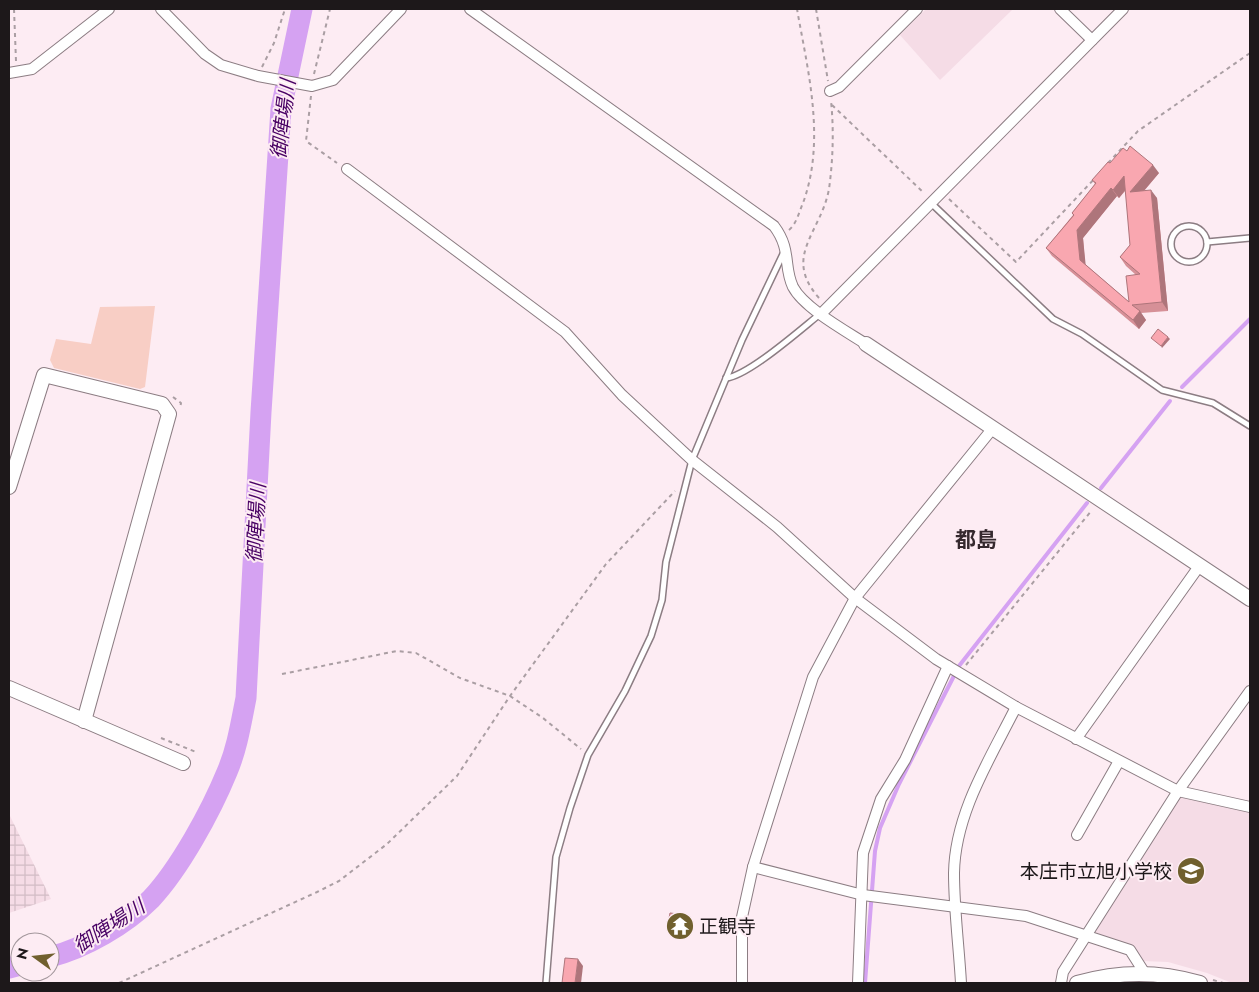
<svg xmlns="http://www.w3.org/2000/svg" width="1259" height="992" font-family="Jost,'Noto Sans JP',sans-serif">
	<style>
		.built { fill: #f5dce6 }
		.industrial { fill: url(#industrial-grid) }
		.green { fill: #f8cec5 }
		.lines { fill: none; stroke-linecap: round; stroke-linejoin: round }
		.stream { stroke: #d5a2f2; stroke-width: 4 }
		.river { stroke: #d5a2f2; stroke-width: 21 }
		.lane-casing { stroke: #8c7d83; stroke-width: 8 }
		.street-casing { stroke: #8c7d83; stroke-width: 12 }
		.secondary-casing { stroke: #8c7d83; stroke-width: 16 }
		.path { stroke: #aa9ea3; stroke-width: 2; stroke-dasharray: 4 4; stroke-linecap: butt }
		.lane { stroke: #fff; stroke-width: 5 }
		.street { stroke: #fff; stroke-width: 10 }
		.secondary { stroke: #fff; stroke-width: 14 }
		.wall { fill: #d69097; fill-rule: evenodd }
		.shaded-wall { fill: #ae757b }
		.building { fill: #f9a7b0; stroke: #ae757b; fill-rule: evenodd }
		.labels { text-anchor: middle; stroke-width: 4; stroke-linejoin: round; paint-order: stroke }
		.poi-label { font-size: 19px; fill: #1d181a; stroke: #fdecf3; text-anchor: end }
		.water-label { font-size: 20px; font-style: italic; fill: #490265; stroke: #fdecf3 }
		.quarter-label { font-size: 21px; font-weight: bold; fill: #35292e; stroke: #fdecf3 }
	</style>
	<defs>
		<pattern id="industrial-grid" width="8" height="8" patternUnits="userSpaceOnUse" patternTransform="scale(1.25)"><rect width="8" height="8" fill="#f5dce6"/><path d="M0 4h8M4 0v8" fill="none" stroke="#d2bcc5"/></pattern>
	</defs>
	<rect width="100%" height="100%" fill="#fdecf3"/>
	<g class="built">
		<polygon points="926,9 1013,9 940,80 900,35"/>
		<polygon points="1186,797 1250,811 1250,983 1232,983 1207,973 1168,962 1142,961 1129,946 1094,932 1177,798"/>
	</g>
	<polygon class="industrial" points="9,814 51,899 9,913"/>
	<polygon class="green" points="155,306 145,387 140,389 54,368 50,360 56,339 91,344 100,307"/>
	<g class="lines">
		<g class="stream">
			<polyline points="1182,387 1250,319"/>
			<polyline points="1101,488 1170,401"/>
			<polyline points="865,983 875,851 880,828 899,784 959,666 1087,503"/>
		</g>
		<g class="river">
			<path d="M50,957C85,948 125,925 151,899C180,868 211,811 227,772C237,749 241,723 246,698L261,412L281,109L302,9"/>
			<polyline points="9,968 20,965"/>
		</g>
		<defs>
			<g id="lane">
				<polyline points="931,203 1053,319 1082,334 1162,390 1213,403 1250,426"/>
				<circle cx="1189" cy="244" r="18"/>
				<polyline points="1207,242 1250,238"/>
				<path d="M726,378C748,376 800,330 820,314"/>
				<polyline points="546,983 556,857 570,808 588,755 625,691 651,636 662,600 666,562 692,460 742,340 784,252"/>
			</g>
			<g id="street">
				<polyline points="161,9 205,54 221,65 258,76 312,86 333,80 401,9"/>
				<path d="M470,9L774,226C792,250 783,266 793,287C804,308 846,331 866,344"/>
				<polyline points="1060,9 1092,40"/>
				<polyline points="9,73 32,69 109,9"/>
				<polyline points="830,91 839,87 917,9"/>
				<polyline points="347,169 565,332 622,395 692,460 777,527 855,598 936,659 1016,707 1178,791 1250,807"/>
				<polyline points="821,314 1123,9"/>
				<polyline points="1076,739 1200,565"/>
				<polyline points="1077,835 1119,761"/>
				<polyline points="753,867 863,895 1026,916 1130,950 1144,972"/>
				<polyline points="742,983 742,917 753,867 813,677 855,598 993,428"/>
				<polyline points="858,983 863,853 881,799 905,760 948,666"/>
				<path d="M961,983C959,947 954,910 954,873C955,813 990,759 1016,707"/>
				<polyline points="1061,983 1063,972 1178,791 1250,691"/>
			</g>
			<g id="secondary">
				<polyline points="866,344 1250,599"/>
				<polyline points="9,487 44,375 162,404 169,414 84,721"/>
				<polyline points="9,688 183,763"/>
				<path d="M1077,983C1120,971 1158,971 1200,983"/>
			</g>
		</defs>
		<use href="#lane" class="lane-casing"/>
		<use href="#street" class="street-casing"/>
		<use href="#secondary" class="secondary-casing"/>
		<g class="path">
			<polyline points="14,9 16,61"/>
			<polyline points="816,9 828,81"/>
			<polyline points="262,67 274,43 285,9"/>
			<polyline points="314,74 330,9"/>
			<polyline points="1250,90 1250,102"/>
			<polyline points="311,96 306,141 337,163"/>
			<polyline points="832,105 924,193"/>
			<polyline points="1108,163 1138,131 1250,53"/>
			<polyline points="949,199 1016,262 1097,176"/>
			<path d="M789,230C797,223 799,212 803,203C826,140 808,72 797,9"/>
			<path d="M819,298C782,256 821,233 829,189C833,160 834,130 831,101"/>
			<polyline points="173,397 181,403 180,408"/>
			<polyline points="966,665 1092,510"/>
			<polyline points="282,674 397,651 416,653 460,678 510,696 543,718 581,749"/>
			<polyline points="161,738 196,752"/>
			<polyline points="1213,980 1223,983"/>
			<polyline points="119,983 317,892 339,881 387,844 457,776 510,696 606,564 675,491"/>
		</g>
		<use href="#lane" class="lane"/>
		<use href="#street" class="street"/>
		<use href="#secondary" class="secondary"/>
	</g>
	<g class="wall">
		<path d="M1110,163L1159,173L1144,191L1157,198L1168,311L1141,313L1146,320L1139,329L1052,256L1046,248L1073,215L1072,213L1095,184L1092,180ZM1126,190L1130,245L1120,257L1126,266L1136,275L1129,302L1085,264L1083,238L1117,196L1119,198Z"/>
		<polygon points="687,915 690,919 688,936 670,933 667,929"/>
	</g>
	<g class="shaded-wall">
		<polygon points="1153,165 1159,173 1136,200 1130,192"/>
		<polygon points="1124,176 1130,184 1119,198 1113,190"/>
		<polygon points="1111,188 1117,196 1083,238 1086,268 1080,260 1077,230"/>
		<polygon points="1151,190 1157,198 1168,311 1162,302"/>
		<polygon points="1140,311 1146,320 1139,329 1133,320"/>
		<polygon points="1168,337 1170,339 1162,348 1161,346"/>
		<polygon points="687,915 690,919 688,936 685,932"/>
		<polygon points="578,959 583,966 581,983 575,983"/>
	</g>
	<g class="building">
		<path d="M1130,146L1153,165L1130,192L1151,190L1162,302L1132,305L1140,311L1133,320L1046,248L1074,215L1072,213L1096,183L1092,180L1108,162L1110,163L1123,148L1127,151ZM1124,176L1130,245L1120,257L1140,274L1126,276L1129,302L1080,260L1077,230L1111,188L1113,190Z"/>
		<polygon points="1158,329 1168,337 1161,346 1151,338"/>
		<polygon points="670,913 687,915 685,932 667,929"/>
		<polygon points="565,958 578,959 575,983 562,983"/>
	</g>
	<defs>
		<symbol id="school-disc" viewBox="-11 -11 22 22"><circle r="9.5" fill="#70602e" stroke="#fdecf3"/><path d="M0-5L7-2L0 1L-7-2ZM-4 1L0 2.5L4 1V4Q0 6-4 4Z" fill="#fff"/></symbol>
		<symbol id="temple-disc" viewBox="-11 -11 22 22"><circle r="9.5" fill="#70602e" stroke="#fdecf3"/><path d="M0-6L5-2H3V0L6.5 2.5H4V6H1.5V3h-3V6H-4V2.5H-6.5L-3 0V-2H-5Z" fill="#fff"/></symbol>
	</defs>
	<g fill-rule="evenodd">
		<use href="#school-disc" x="1175" y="855" width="32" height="32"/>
		<use href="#temple-disc" x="664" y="910" width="32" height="32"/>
	</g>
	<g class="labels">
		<g class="poi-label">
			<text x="1172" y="878">本庄市立旭小学校</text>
			<text x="699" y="933" text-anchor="start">正観寺</text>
		</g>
		<g class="water-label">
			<text transform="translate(283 119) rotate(-83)" y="7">御陣場川</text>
			<text transform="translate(256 523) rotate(-87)" y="7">御陣場川</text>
			<text transform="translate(109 926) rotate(-33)" y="7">御陣場川</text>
		</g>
		<g class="quarter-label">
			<text x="976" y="547">都島</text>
		</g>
	</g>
	<rect width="1259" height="992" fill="none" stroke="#1d181a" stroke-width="20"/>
	<g transform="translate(35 957) rotate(285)"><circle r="24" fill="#fdecf3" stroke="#a3979c"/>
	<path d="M0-4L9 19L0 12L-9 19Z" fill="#70602e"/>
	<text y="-8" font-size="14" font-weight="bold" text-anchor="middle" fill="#1d181a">N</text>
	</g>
</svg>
